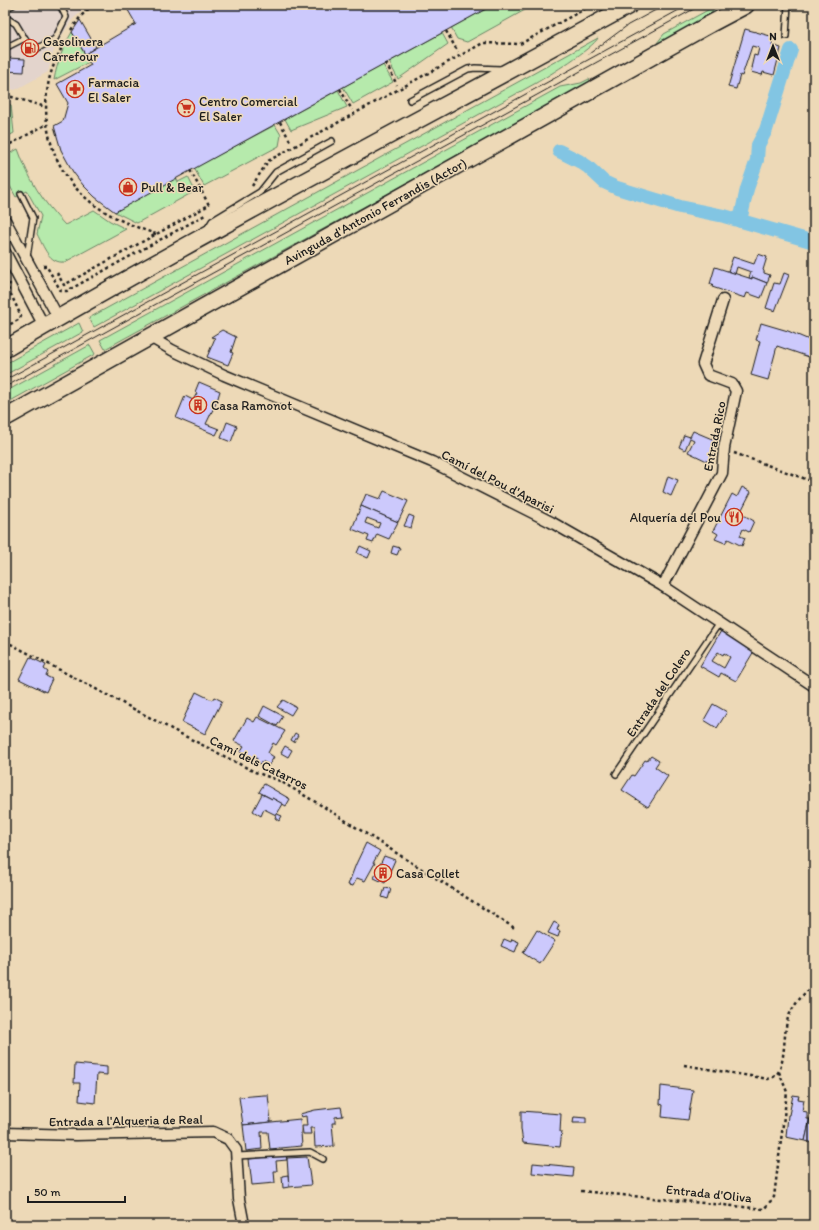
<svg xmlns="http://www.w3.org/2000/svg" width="819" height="1230" font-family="Itim,sans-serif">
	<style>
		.built { fill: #e3d4cc }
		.green { fill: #b6eaac; stroke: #698364 }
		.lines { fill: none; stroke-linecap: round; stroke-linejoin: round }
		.canal { stroke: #82c5e3; stroke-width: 14 }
		.building { fill: #ccc9fc; stroke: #1c1c1c; fill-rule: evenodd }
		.service-casing { stroke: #1c1c1c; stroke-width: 8 }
		.minor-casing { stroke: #1c1c1c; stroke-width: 13 }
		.primary-casing { stroke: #1c1c1c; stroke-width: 19 }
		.path { stroke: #1c1c1c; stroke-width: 2.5; stroke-dasharray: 3 3; stroke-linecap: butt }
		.service { stroke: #edd9b7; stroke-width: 5 }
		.minor { stroke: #edd9b7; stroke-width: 10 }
		.primary { stroke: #edd9b7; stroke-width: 16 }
		.tram { stroke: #1c1c1c; stroke-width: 1 }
		.labels { text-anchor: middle; stroke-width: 3; stroke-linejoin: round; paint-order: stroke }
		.poi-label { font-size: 13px; fill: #1c1c1c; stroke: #edd9b7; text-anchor: start }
		.street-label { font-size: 13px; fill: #1c1c1c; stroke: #edd9b7 }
	</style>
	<rect width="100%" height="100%" fill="#edd9b7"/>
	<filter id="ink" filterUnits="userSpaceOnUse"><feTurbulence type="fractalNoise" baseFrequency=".025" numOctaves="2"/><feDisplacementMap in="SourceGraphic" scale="8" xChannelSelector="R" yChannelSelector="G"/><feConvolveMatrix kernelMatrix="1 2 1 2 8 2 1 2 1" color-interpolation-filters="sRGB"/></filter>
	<g filter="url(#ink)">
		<polygon class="built" points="5,5 88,5 72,20 62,35 53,53 48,72 15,90 5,87"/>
		<g class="green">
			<polygon points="493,5 534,5 467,42 457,39 451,28"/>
			<polygon points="717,5 731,5 658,45 657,43 664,34"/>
			<path d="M72,32L89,62L54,80C57,63 63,47 72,32Z"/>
			<polygon points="442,33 448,44 398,79 389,62"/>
			<path d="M598,38C593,48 548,76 536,83L94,327L89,318Z"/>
			<polygon points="383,65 393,82 353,104 343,87"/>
			<polygon points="589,79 591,82 105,349 100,340 560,87 581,83"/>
			<polygon points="338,90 347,107 291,130 285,119"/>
			<polygon points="5,103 11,105 14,133 5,138"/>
			<polygon points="275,125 281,135 279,146 204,186 194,168"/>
			<path d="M18,149C29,180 42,201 65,225L94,210L110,221L126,229L65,262C49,264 44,247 37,234L41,216L27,191L16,197L5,177V156Z"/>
			<polygon points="188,177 195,191 137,223 115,212 176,178 178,182"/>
			<polygon points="79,323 83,332 5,375 5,364"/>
			<polygon points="90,345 95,354 5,404 5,392"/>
		</g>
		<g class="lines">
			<g class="canal">
				<polyline points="559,151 579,161 588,167 604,182 617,188 680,207 724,216 814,242"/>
				<polyline points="740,221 747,189 757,160 758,145 766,130 791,50"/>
			</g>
		</g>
		<g class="building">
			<polygon points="125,5 493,5 115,212 95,197 83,185 73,172 61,150 54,126 63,121 68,103 57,84 91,65 85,54 136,24"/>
			<polygon points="80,20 96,47 85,54 72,32"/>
			<polygon points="745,29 774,37 772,45 781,48 774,75 763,72 762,75 751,72 752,68 751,68 754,55 757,56 759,48 752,46 742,76 740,75 736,89 728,87"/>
			<polygon points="5,53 7,58 25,59 24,72 5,71"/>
			<polygon points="758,254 767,257 763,270 764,271 764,273 770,275 767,283 752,277 752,279 749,278 751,272 737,267 735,274 728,271 733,257 754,264"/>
			<polygon points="715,267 752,279 752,277 767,283 761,298 747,293 745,298 712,287 713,284 710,284"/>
			<polygon points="784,273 789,275 775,311 766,308 774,283 780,284"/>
			<polygon points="761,323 788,331 814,342 814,351 812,358 777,346 768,380 751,375 760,341 756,340"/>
			<polygon points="222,330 236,337 231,352 233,353 228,365 207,357 215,338 211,337"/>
			<polygon points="199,382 220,391 217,401 206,424 219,429 216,435 176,418 185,396 193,400 197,393 195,392"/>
			<polygon points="227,422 237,426 231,442 221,438"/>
			<polygon points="693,431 712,439 715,434 722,437 709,462 688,452 694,440 690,438 685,450 679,447 684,435 690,437"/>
			<polygon points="668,476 678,480 671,496 663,492"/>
			<polygon points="742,487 751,492 740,513 754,521 749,532 743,529 740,536 745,538 742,546 728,539 725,543 715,539 718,534 713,531 732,494 737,497"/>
			<polygon points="384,491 408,501 398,522 361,506 366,494 380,499"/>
			<path d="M361,506L398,522L389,539L377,534L373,543L367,541L369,536L352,529ZM367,518L380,523L378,528L365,523Z"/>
			<polygon points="409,515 414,517 411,528 404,526"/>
			<polygon points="360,546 371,551 368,558 357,553"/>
			<polygon points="393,546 400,548 397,555 391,553"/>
			<path d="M721,631L754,651L736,681L721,673L719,677L700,666ZM718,652L723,655L724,653L730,657L724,668L712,661Z"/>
			<polygon points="30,657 46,665 44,669 48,672 46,676 52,679 46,692 19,679"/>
			<polygon points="196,692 212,700 214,697 222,701 205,734 182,722"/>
			<polygon points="283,700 296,707 291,715 277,707"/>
			<polygon points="713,704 727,712 717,728 704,720"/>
			<polygon points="264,706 283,716 277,726 259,716"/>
			<polygon points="257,717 285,731 276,745 273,743 268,753 274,757 269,765 262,761 261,764 256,761 257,758 254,756 252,758 240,752 244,746 234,741 247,718 254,722"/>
			<polygon points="295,733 298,735 294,742 291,740"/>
			<polygon points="285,746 292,750 288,757 281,753"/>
			<polygon points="651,756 659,761 655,767 668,776 648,807 622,790 632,775 634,776 645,760 647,761"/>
			<polygon points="264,784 290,799 286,806 272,798 272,799 259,792"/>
			<polygon points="262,794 272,799 272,798 283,804 277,814 282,816 279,821 275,818 276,815 264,809 261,816 253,811"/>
			<polygon points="366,843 380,851 373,863 375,863 365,881 357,878 353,886 348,885 356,864"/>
			<polygon points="384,856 395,860 385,883 374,878"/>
			<polygon points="385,888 391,889 388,899 382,897"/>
			<polygon points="554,922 559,925 557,930 560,931 558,937 548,933"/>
			<polygon points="537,930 555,941 540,964 523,953"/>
			<polygon points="504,939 511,942 512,939 519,942 515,952 501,946"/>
			<polygon points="75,1064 107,1067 107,1075 97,1074 95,1103 79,1101 80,1083 74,1083"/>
			<polygon points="661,1086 693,1090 688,1120 662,1117 663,1105 660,1104"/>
			<polygon points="264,1095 268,1095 271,1122 243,1125 239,1097"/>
			<polygon points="793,1095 799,1096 798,1099 804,1100 802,1111 807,1112 807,1119 810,1119 805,1141 786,1137 788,1115 789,1115"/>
			<polygon points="341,1107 343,1116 335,1117 335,1123 332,1123 334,1146 315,1147 314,1128 310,1128 311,1134 303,1134 302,1126 307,1126 306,1116 301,1117 300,1114 315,1110"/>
			<polygon points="521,1111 561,1114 560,1132 562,1132 560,1147 523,1143 521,1129"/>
			<polygon points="574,1117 586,1118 586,1123 573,1123"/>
			<polygon points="300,1119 302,1146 270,1149 268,1132 261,1132 262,1149 246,1151 243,1125"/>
			<polygon points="810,1119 814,1120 814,1143 805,1141"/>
			<polygon points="286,1155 287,1160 276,1161 277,1171 274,1171 275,1183 252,1185 249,1159"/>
			<polygon points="307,1157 311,1185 289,1187 287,1158"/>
			<polygon points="533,1163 574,1167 573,1177 532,1173"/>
			<polygon points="288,1175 289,1187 283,1188 282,1176"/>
		</g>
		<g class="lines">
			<defs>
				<g id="service">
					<polyline points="5,9 13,5"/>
					<polyline points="5,17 16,24 32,51 55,39 66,17 60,5"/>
					<polyline points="786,36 788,5"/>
					<polyline points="5,48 25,38"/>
					<polyline points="410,100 468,69 475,68 501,69"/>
					<polyline points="21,194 33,218 27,257"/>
					<polyline points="207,229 212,221 260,192 276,172 332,141"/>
					<polyline points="616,774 719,623"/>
					<polyline points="237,1156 310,1152 323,1159"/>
				</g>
				<g id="minor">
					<polyline points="5,220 58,317"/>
					<polyline points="5,252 44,326"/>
					<polyline points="150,337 172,350 224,375 432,462 551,522 663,586 814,686"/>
					<polyline points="663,586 722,473 724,448 736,391 732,384 708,375 703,364 723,300"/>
					<polyline points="5,1133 76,1135 213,1132 228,1139 236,1150 239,1199 244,1225"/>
				</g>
				<g id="primary">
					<path d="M5,349C210,229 422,119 630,5"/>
					<polyline points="5,418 710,24 746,5"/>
				</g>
			</defs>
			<use href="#service" class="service-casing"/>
			<use href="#minor" class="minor-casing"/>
			<use href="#primary" class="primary-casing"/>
			<g class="path">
				<polyline points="71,30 81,16 93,5"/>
				<polyline points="446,31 458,52"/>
				<path d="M64,43C58,55 52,67 49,80C39,128 55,177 96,206C115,219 135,227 156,234"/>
				<polyline points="386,63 397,85"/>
				<polyline points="340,89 352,110"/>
				<polyline points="5,95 46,107"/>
				<polyline points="280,122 291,143"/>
				<polyline points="5,147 47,124"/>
				<polyline points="252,186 268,161 483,43 520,44 592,5"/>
				<polyline points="43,266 46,266 47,267 61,291 67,291 205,215"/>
				<polyline points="57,273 64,285 209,205 190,170"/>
				<polyline points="5,327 20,319 21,316 8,288 10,283"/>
				<polyline points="734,453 814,482"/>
				<polyline points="5,641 179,733 255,772 280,781 324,807 516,929"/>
				<path d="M684,1065L768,1079C771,1078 774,1077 776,1075C786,1066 783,1032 788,1018C794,1004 802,995 814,985"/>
				<polyline points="581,1191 764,1209 774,1197 787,1092 779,1072"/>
			</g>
			<use href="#service" class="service"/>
			<use href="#minor" class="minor"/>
			<use href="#primary" class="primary"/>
			<g class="tram">
				<polyline points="589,54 628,25 665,5"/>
				<polyline points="5,380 688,5"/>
				<polyline points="5,387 701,5"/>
			</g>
		</g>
	</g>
	<defs>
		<symbol id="fuel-ring" viewBox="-11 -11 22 22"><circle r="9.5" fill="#edd9b7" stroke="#c8321e" stroke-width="1.5"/><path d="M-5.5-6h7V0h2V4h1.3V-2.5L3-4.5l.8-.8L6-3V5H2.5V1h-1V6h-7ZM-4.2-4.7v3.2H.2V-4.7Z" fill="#c8321e"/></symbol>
		<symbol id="pharmacy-ring" viewBox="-11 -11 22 22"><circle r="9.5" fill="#edd9b7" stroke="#c8321e" stroke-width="1.5"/><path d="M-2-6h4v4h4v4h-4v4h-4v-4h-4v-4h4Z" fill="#c8321e"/></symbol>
		<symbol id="supermarket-ring" viewBox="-11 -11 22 22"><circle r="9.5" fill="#edd9b7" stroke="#c8321e" stroke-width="1.5"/><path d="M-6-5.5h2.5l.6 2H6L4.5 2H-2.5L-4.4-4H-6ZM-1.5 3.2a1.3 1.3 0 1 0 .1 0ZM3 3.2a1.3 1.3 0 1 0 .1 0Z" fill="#c8321e"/></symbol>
		<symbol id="shop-ring" viewBox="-11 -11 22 22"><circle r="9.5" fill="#edd9b7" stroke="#c8321e" stroke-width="1.5"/><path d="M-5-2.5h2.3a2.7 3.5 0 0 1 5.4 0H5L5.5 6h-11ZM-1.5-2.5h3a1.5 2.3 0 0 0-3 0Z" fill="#c8321e"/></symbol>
		<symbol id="building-ring" viewBox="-11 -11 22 22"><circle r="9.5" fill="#edd9b7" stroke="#c8321e" stroke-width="1.5"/><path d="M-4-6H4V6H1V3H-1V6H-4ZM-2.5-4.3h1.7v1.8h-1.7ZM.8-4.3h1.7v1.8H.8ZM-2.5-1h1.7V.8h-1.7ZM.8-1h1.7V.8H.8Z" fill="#c8321e"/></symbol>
		<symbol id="restaurant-ring" viewBox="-11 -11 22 22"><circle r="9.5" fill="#edd9b7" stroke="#c8321e" stroke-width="1.5"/><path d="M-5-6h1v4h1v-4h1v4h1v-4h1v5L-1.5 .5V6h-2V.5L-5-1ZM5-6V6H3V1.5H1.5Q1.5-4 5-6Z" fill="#c8321e"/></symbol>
	</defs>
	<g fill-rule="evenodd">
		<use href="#fuel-ring" x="20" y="38" width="20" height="20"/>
		<use href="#pharmacy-ring" x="65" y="79" width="20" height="20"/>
		<use href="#supermarket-ring" x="176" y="98" width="20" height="20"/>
		<use href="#shop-ring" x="118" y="177" width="20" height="20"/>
		<use href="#building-ring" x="188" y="395" width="20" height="20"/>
		<use href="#restaurant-ring" x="724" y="507" width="20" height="20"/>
		<use href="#building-ring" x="373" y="863" width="20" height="20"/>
	</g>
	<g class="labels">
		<g class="poi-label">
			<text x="43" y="46">Gasolinera<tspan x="43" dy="15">Carrefour</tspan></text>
			<text x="88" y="87">Farmacia<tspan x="88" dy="15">El Saler</tspan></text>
			<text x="199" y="106">Centro Comercial<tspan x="199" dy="15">El Saler</tspan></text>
			<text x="141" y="192">Pull &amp; Bear</text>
			<text x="211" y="410">Casa Ramonot</text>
			<text x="721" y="522" text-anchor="end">Alquería del Pou</text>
			<text x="396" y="878">Casa Collet</text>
		</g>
		<g class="street-label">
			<text transform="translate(375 211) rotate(-29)" y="5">Avinguda d'Antonio Ferrandis (Actor)</text>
			<text transform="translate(714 436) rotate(-79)" y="5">Entrada Rico</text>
			<text transform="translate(498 481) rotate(27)" y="5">Camí del Pou d'Aparisi</text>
			<text transform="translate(658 692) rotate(-56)" y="5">Entrada del Colero</text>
			<text transform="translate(259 762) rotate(26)" y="5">Camí dels Catarros</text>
			<text transform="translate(126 1120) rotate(-1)" y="5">Entrada a l'Alqueria de Real</text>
			<text transform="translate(709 1193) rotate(6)" y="5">Entrada d'Oliva</text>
		</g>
	</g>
	<rect width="819" height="1230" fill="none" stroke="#edd9b7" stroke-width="20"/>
	<rect x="10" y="10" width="799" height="1210" fill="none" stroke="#1c1c1c" stroke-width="1.5" filter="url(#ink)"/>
	<g transform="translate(773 46)" stroke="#edd9b7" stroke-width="3" paint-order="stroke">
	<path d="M0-3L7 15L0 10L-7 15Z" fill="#1c1c1c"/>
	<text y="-6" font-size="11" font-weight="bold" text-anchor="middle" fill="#1c1c1c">N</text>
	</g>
	<path d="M28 1196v6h97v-6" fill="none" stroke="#1c1c1c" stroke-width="2"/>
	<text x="34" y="1196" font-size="12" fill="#1c1c1c" stroke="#edd9b7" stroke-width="3" paint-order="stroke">50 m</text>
</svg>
